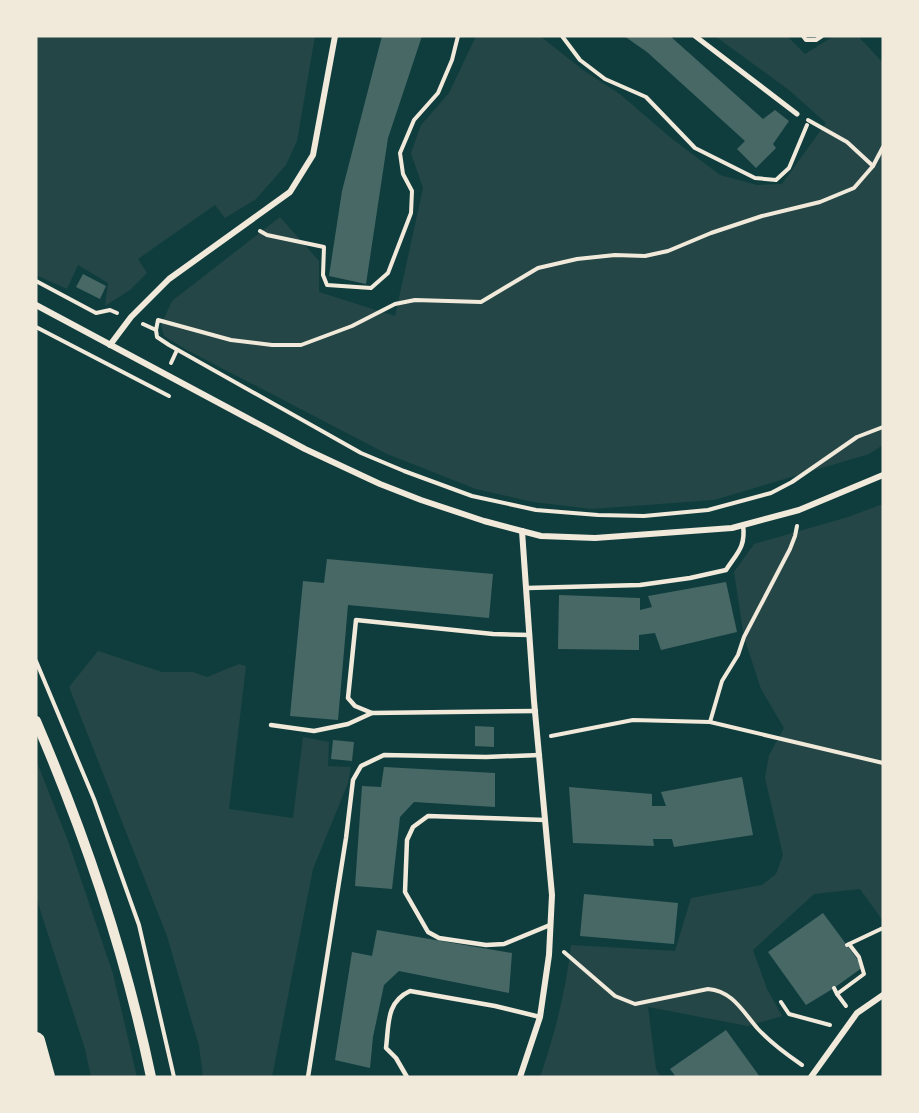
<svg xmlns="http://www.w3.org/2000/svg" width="919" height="1113" font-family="Montserrat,sans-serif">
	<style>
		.green { fill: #244646 }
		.building { fill: #486865 }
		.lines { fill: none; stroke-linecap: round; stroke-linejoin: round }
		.path { stroke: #f1e9da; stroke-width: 4 }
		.service { stroke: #f1e9da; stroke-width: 4.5 }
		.pedestrian { stroke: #f1e9da; stroke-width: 5 }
		.minor { stroke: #f1e9da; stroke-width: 6 }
		.tertiary { stroke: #f1e9da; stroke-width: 10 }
		.motorway { stroke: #f1e9da; stroke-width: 18 }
	</style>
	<rect width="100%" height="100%" fill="#0f3d3e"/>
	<g class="green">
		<polygon points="36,36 315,36 297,141 286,165 256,199 225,218 215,205 138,259 147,273 130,290 105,306 108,283 78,265 67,289 36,275"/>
		<polygon points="476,36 540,36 583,70 621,95 671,138 720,175 757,185 782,184 826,123 789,90 715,36 787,36 805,54 834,36 858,36 883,63 883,445 869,454 714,500 592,509 533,502 476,489 387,454 185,349 164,336 161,325 172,301 280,217 319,261 319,292 395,316 423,188 411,153 421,125 449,93"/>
		<path d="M883,504V921L860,889L814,894L753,950L767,989L782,1016L748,1026L648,1007L656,1069L661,1077H540C555,1033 566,991 571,945L675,951L691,898L762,885L776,874L783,855L765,778L769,755L784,728L761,689L744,637L734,572L754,544L848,517Z"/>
		<polygon points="98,651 162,672 193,672 207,677 239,664 246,666 229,809 293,818 303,737 329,742 328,766 351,767 348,783 313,869 272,1077 203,1077 199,1046 167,936 69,687"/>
		<polygon points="36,760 68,841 113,974 137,1077 91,1077 85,1049 36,897"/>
	</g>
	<g class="building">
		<polygon points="382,36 422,36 388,138 366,284 329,276 342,191"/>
		<polygon points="624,36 670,36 763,119 775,110 789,121 773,144 776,148 756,168 737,149 745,141 647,52"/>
		<polygon points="83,274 106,286 100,299 76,287"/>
		<polygon points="327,559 493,574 489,618 348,605 338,720 290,716 303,581 324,583"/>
		<polygon points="726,582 737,632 661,650 655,633 639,635 639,650 558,649 559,595 640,598 640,610 652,607 648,596"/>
		<polygon points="475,726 494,727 494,747 475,746"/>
		<polygon points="333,740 354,742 352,761 331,759"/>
		<polygon points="384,767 495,773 495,807 414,802 400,817 392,889 355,886 362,786 381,787"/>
		<polygon points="742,777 753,835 674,847 672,839 653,839 654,846 573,843 569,787 652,794 652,806 666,806 661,792"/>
		<polygon points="584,894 678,903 674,944 580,936"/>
		<polygon points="823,913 863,967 834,988 806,1005 768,952"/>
		<polygon points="377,930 512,953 509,993 399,971 384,985 373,1037 370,1068 335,1060 352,952 372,956"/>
		<polygon points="726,1030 760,1077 676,1077 670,1069"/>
	</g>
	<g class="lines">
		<g class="path">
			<polyline points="562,36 580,60 605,79 646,97 695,148 755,178 776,180 789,168 807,125"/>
			<polyline points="803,36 806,40 816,40 822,36"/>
			<polyline points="808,120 847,142 873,166"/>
			<polyline points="260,231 267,235 324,247 323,275 327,285 371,288 388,273 411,213 412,191 403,174 400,153 414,120 438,93 452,60 458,36"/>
			<polyline points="36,281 96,313 110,310 117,313"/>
			<polyline points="143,324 156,330 157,337 169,345 361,453 404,471 472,496 536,510 598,515 644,516 708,510 771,493 792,482 857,437 883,427"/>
			<polyline points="36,327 169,396"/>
			<polyline points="156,330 158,320 231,340 272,345 301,345 352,326 395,304 415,300 481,302 538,268 577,259 615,255 645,256 668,251 711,233 762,216 820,202 854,188 873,166 883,147"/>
			<polyline points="171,363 177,350"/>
			<polyline points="36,661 94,799 139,925 174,1077"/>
			<polyline points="710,722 722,681 738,655 744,637 790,549 795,536 797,526"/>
			<polyline points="551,736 633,720 710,722 883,763"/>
			<polyline points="847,945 883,928"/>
			<path d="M564,952L615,996L635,1004L708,989C733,991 743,1012 758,1029C770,1042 786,1054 802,1065"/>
			<polyline points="834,988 837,994"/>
			<polyline points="781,1002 789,1014 830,1025"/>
			<polyline points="846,1006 837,994 864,974 859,957 849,944"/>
		</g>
		<g class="service">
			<path d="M527,588L640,585L690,578L726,570C737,553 746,547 743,525"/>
			<polyline points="530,635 493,634 356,620 348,698 355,706 372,713 536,711"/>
			<polyline points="271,725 314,731 348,724 372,713"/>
			<polyline points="545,820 428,816 413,827 407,840 405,892 428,932 439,938 486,945 504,944 550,925"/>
			<polyline points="308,1077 346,838 353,780 361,766 384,755 486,757 540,755"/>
			<path d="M407,1077L396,1058L386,1048C389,1024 386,1002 410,991L495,1006L540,1017"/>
		</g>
		<polyline class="pedestrian" points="695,36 797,114"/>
		<g class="minor">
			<polyline points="36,305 305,449 380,484 421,500 484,521 541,536 595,538 732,528 799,510 883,475"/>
			<polyline points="110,345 131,317 169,279 290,192 313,155 335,36"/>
			<polyline points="520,1077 540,1017 549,955 552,895 534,701 522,531"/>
			<polyline points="811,1077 857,1013 883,995"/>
		</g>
		<path class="tertiary" d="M36,721C86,837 125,953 151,1077"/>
		<polyline class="motorway" points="36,1041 46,1077"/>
	</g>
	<rect width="919" height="1113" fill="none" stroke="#f1e9da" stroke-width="75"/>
</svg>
